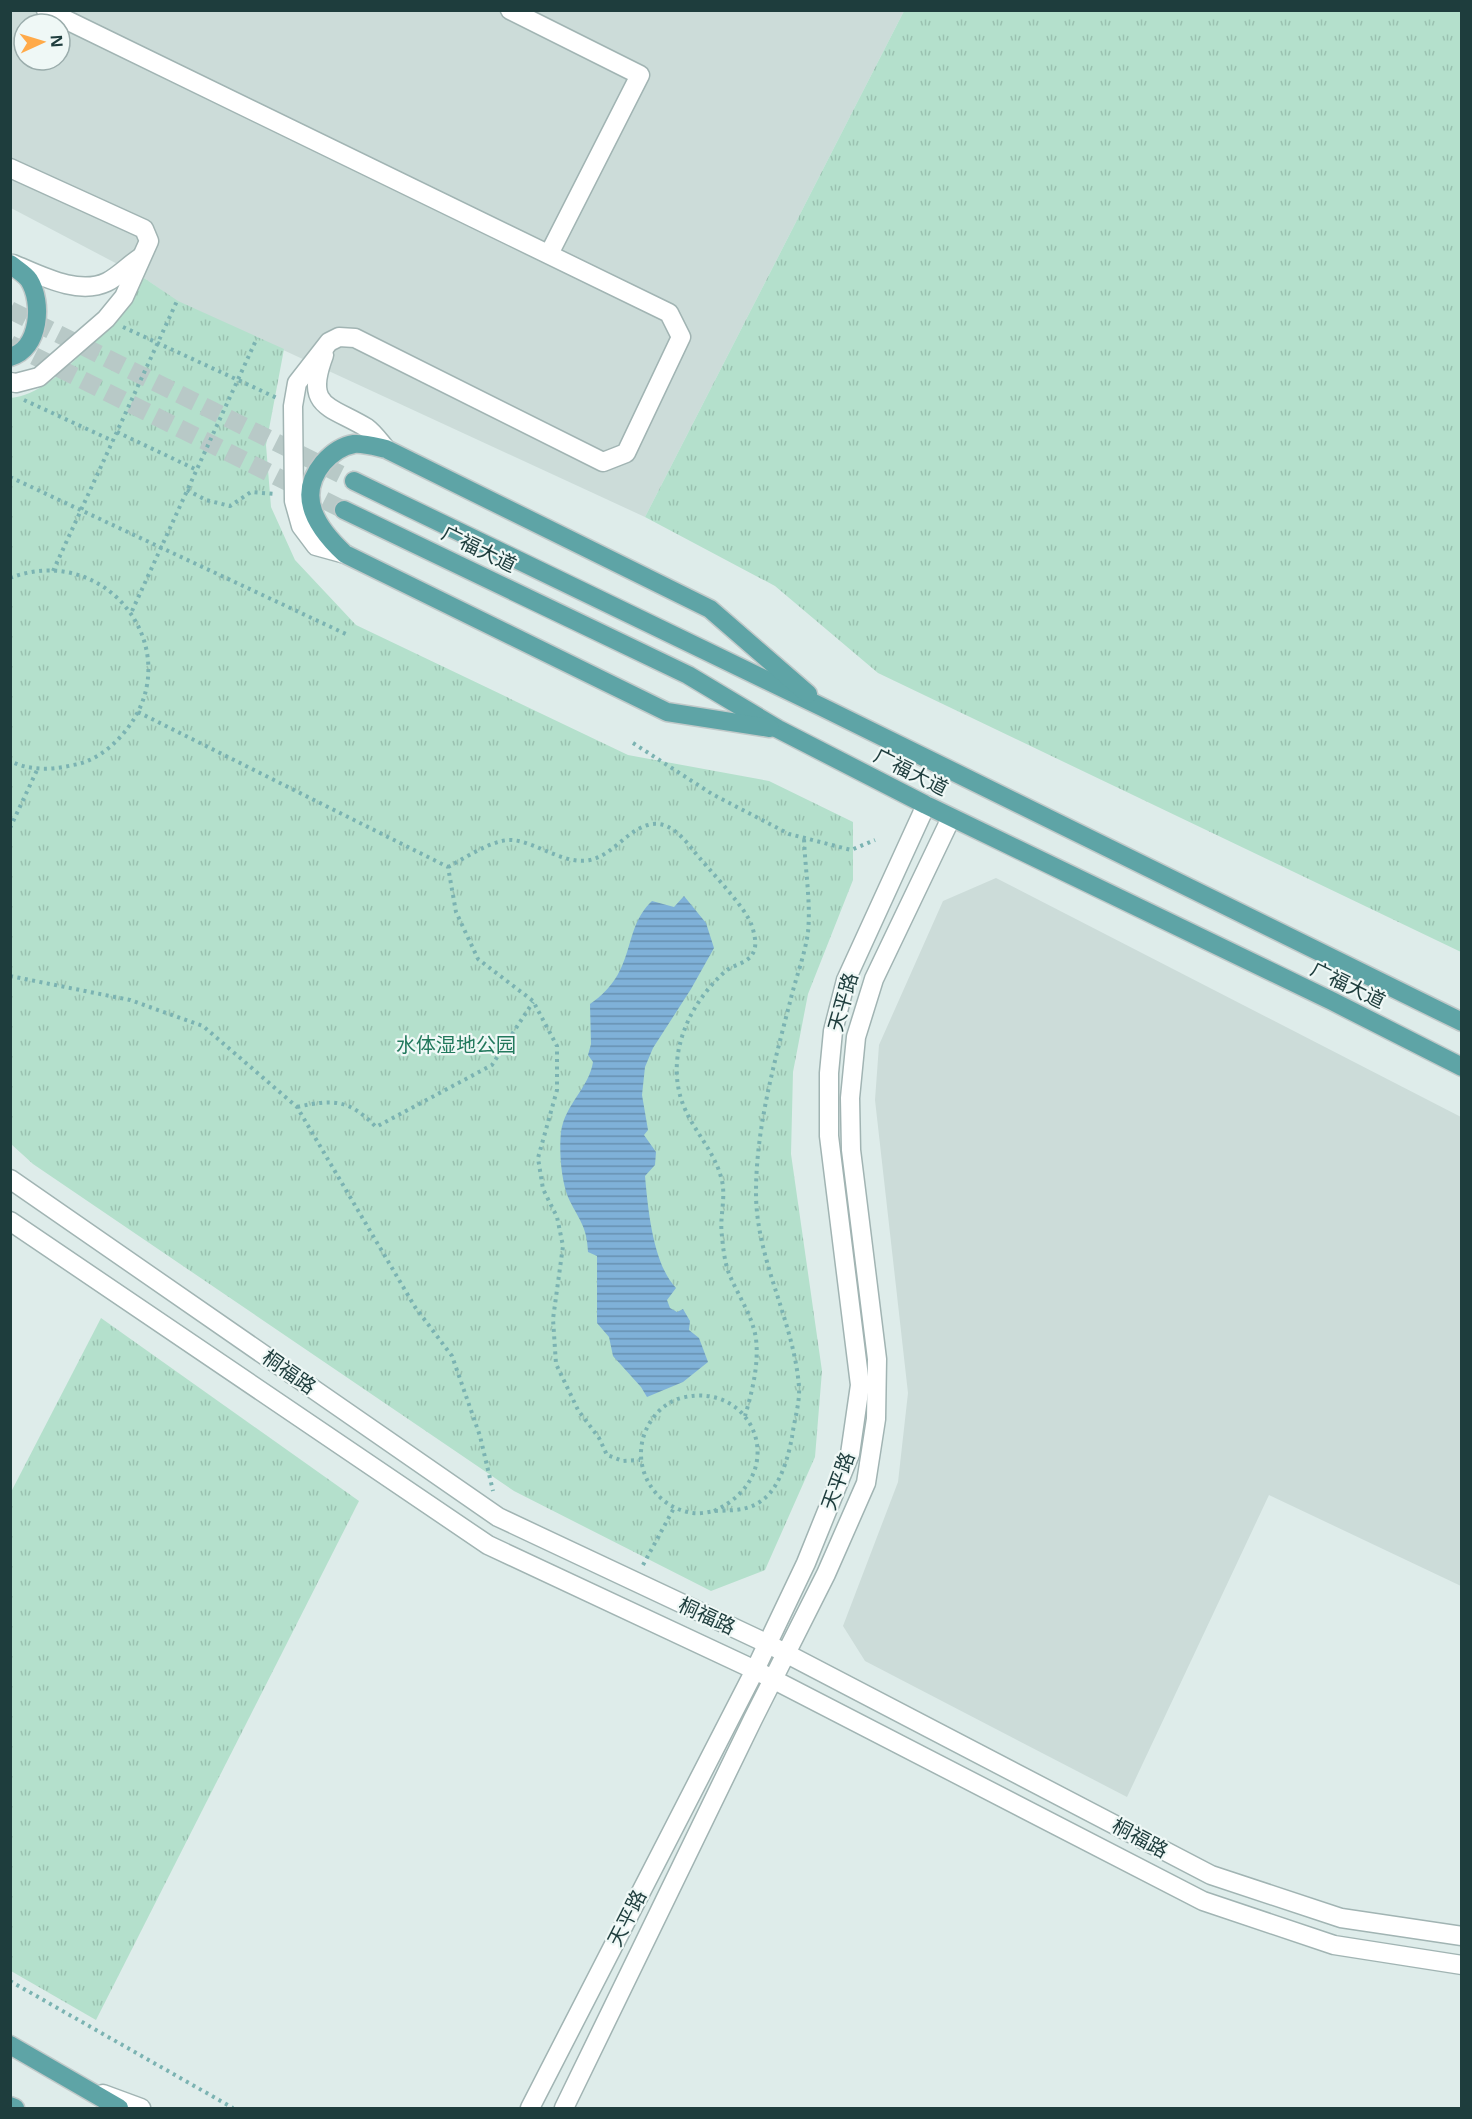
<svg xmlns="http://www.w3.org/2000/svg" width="1472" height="2119" font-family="'Noto Sans','Noto Sans SC',sans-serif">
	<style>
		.built { fill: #ccdcd9; fill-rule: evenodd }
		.park { fill: url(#park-tufts) }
		.water { fill: url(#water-rules) }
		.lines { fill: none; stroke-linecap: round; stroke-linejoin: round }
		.major-tunnel { stroke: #b8c9c7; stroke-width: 18; stroke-dasharray: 18 9; stroke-linecap: butt }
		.minor-casing { stroke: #a1b4b3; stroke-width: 21 }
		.major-casing { stroke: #c0c9c9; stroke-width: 21 }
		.path { stroke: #7bb3b2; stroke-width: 4; stroke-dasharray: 3 4.5; stroke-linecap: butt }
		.minor { stroke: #fff; stroke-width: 18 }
		.major { stroke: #5ea4a6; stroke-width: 18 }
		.labels { text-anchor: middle; stroke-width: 4.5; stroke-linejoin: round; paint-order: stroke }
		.street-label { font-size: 20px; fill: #1e3d3d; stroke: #eff8f6 }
		.park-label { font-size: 20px; fill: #23795d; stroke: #eff8f6 }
	</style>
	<defs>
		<pattern id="park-tufts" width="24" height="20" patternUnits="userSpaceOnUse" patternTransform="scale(1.5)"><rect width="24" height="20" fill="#b4e0cc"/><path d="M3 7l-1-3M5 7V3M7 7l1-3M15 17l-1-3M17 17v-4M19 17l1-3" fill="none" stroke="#9ac1b0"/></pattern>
		<pattern id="water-rules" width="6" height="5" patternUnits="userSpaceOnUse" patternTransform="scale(1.5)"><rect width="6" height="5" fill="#7fb1d8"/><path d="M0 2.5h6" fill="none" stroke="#6791b0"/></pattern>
	</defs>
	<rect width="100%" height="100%" fill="#deecea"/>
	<g class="built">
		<path d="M10,11H904L645,517L177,301L144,278L11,208ZM24,24H60V60H24Z"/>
		<polygon points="996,878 1461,1117 1461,1586 1269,1495 1127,1797 865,1661 843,1626 898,1482 908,1393 875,1100 879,1045 943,901"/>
	</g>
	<g class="park">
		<polygon points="904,11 1461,11 1461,952 878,673 775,586 645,517"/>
		<path d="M144,278L178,301L284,349L266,445L271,507L295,560L356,625L628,755L769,781L853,822V880L808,994L793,1072L791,1154L822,1371L815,1457L765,1570L711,1591L514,1491L33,1164L11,1144V398C61,393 113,315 144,278Z"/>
		<polygon points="101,1318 359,1501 96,2020 11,1971 11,1492"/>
	</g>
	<path class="water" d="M684,896L706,923L714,948L691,989L653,1048L645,1067L642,1095L648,1130L644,1135L656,1152L655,1165L645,1176C648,1209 653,1264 676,1288L667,1300L670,1308L677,1312L683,1309L690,1321L689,1330L699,1338L708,1362L683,1382L647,1397L641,1387L613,1356L609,1337L597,1323V1256L588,1252C587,1225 578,1219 568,1197C561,1180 559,1150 561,1132C565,1104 589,1088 593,1062L588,1055L591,1044L590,1004C638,972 621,930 652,901L674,907Z"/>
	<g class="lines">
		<g class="major-tunnel">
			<polyline points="10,310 354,481"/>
			<polyline points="10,344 344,510"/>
		</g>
		<defs>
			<g id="minor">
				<polyline points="46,10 669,313 681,337 626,453 603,462 355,338 339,337 329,342 297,383 293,406 294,501 301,526 316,546 345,554"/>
				<polyline points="510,10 640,75 549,254"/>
				<polyline points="10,168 144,229 149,241 124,297 106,319 39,377 16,383 10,382"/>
				<path d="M13,264C40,275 78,296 107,282C119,276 130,264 141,257"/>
				<path d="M324,355C304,408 329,405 367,428C374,433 380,442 386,449"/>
				<polyline points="10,1179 498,1517 766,1643 1211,1875 1341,1918 1462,1936"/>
				<polyline points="10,1221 488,1545 755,1670 1203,1901 1334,1945 1462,1965"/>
				<polyline points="103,2094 141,2108"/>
				<polyline points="530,2108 755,1670 806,1563 850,1454 860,1385 829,1136 829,1073 833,1031 846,980 926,805"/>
				<polyline points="564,2108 753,1719 826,1574 866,1483 876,1419 877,1359 851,1150 850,1098 856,1037 874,979 951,818"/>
			</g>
			<g id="major">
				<path d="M10,264C16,269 25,274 29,280C43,302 40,349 10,357"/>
				<polyline points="354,481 822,707 1462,1022"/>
				<polyline points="344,510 688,675 778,729 926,805 1332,1001 1462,1067"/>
				<path d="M770,728L667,712L345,554C318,529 295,497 323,463C331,454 341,446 354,444C363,443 377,447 386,449L710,609L808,694"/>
				<polyline points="10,2045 119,2108"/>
				<polyline points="10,2106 15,2108"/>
			</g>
		</defs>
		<use href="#minor" class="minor-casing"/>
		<use href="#major" class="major-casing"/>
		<g class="path">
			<polyline points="123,327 277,398"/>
			<polyline points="24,400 113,441"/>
			<polyline points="117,432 197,470"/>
			<polyline points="10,477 348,635"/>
			<polyline points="187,490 206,500 230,506 251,492 275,494"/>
			<polyline points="53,571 177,301"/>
			<path d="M10,578C109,540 193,655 122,735C109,750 92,762 73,765C52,770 30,771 10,761"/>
			<polyline points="132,611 257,338"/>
			<polyline points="138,712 448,867 456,912 478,959 533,1001 557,1046 557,1090 538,1158 543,1189 557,1217 563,1246 553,1319 556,1364 578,1410 599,1438 607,1455 623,1461 640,1460"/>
			<polyline points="633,743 712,794 789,834 851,850 875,840"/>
			<polyline points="10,828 38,768"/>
			<path d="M448,867C465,858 484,845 502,841C527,834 560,866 590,860C613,855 626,831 648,825C667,819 683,837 693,850C708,869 745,906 752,926C755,936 758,948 751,956C746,963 734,965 727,970C693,999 669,1046 679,1091C686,1124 712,1145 721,1177C727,1196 719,1217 722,1236C723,1248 725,1265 730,1276C739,1297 753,1317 756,1339C759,1365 752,1392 745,1416"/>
			<polyline points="10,976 130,1000 203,1026 297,1107 415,1307 452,1356 480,1436 493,1491"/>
			<path d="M297,1107C333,1099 349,1099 376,1127L492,1065L533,1002"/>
			<path d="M714,1511C793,1475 754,1379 681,1398C665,1402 652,1416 646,1430C630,1466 654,1508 693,1513C700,1514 708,1512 715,1511C737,1510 754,1511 770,1493C782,1479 789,1454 792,1437C794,1421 800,1403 799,1387C794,1321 756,1260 756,1193C756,1128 774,1064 790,1002C795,980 805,955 808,932C811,902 805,869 804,838"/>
			<polyline points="643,1565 674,1508"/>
			<polyline points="10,1981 233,2108"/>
		</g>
		<use href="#minor" class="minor"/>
		<use href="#major" class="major"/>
	</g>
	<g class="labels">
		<g class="street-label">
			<text transform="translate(479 549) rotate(26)" y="7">广福大道</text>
			<text transform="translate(911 772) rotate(27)" y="7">广福大道</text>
			<text transform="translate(1348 985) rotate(26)" y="7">广福大道</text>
			<text transform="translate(843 1002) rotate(-74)" y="7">天平路</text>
			<text transform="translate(289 1372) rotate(35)" y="7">桐福路</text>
			<text transform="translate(838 1481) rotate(-70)" y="7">天平路</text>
			<text transform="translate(707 1616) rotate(25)" y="7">桐福路</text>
			<text transform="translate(1140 1838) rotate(28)" y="7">桐福路</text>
			<text transform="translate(627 1918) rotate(-63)" y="7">天平路</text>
		</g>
		<g class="park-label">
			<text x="456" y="1052">水体湿地公园</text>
		</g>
	</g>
	<rect width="1472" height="2119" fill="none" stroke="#1e3d3d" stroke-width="24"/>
	<g transform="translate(42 42) rotate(86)"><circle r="28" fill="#eff8f6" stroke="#9badac" stroke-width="1.5"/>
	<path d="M0-4.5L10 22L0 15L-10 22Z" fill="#ffaa49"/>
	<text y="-9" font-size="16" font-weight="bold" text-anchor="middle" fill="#1e3d3d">N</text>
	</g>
</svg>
